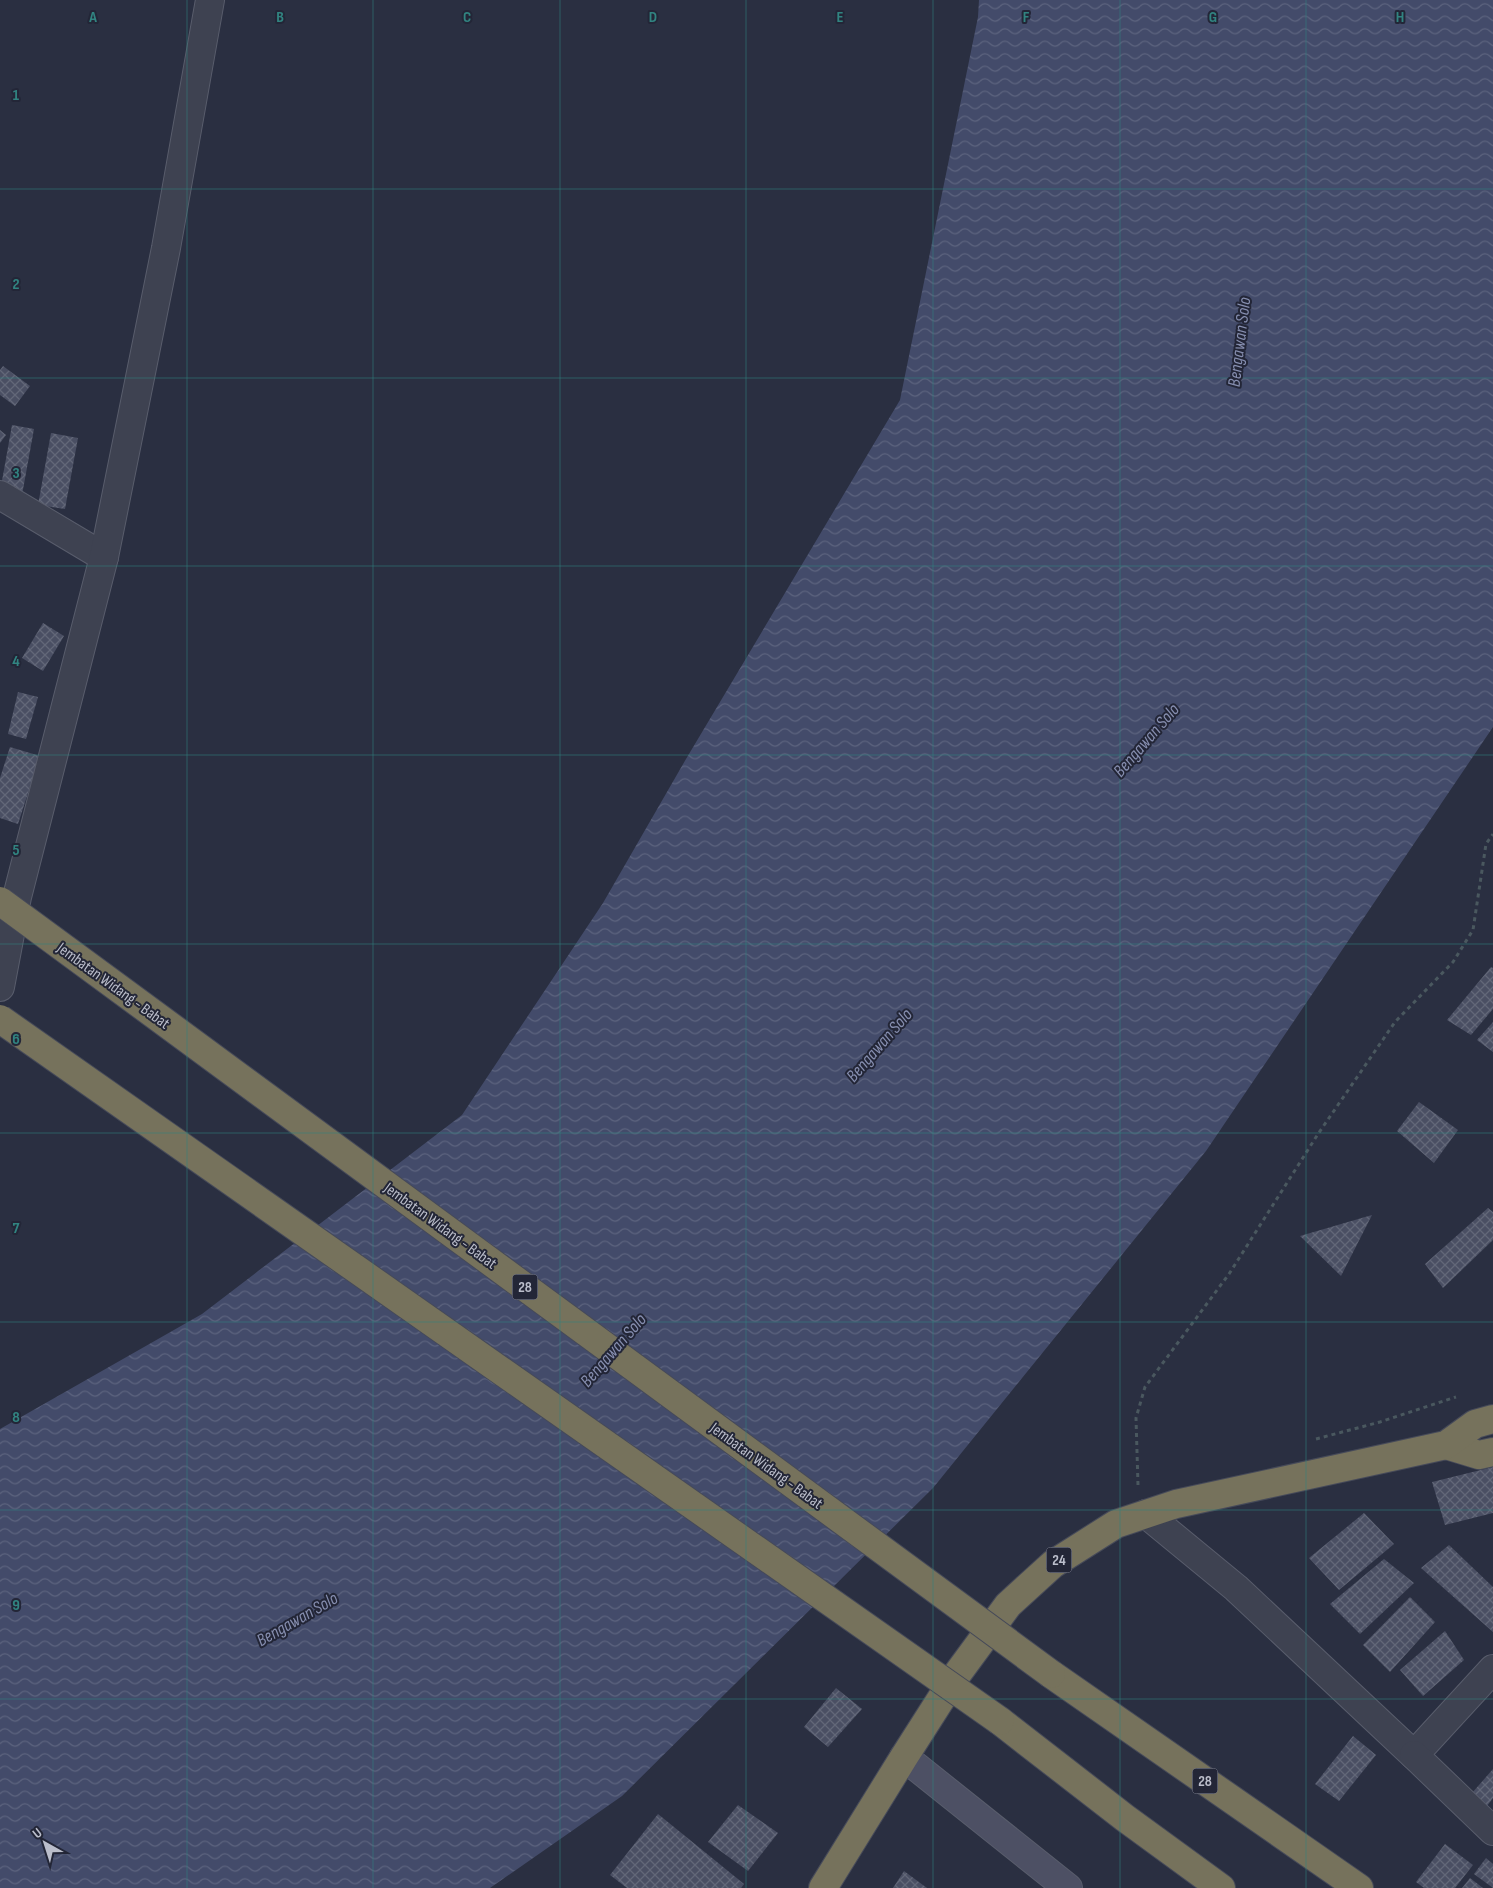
<svg xmlns="http://www.w3.org/2000/svg" width="1493" height="1888" font-family="'Sofia Sans Condensed',sans-serif">
	<style>
		.water { fill: url(#water-waves) }
		.building { fill: url(#building-cross-hatch) }
		.lines { fill: none; stroke-linecap: round; stroke-linejoin: round }
		.street-casing { stroke: #595d6c; stroke-width: 30 }
		.secondary-casing { stroke: #595d6c; stroke-width: 30 }
		.highway-casing { stroke: #464a59; stroke-width: 30 }
		.path { stroke: #4a585f; stroke-width: 3; stroke-dasharray: 4 4; stroke-linecap: butt }
		.street { stroke: #3e4251; stroke-width: 28 }
		.secondary { stroke: #4d5064; stroke-width: 28 }
		.highway { stroke: #76725c; stroke-width: 28 }
		.highway-bridge-casing { stroke: #464a59; stroke-width: 30; stroke-linecap: butt }
		.highway-bridge { stroke: #76725c; stroke-width: 28 }
		.grid { fill: none; stroke: #318481; stroke-width: 1; stroke-opacity: 0.55 }
		.labels { text-anchor: middle; stroke-width: 4; stroke-linejoin: round; paint-order: stroke }
		.shield { fill: #232637; stroke: #8d909f; stroke-width: 1 }
		.shield-label { font-size: 15px; font-weight: bold; fill: #bbbecb }
		.street-label { font-size: 16px; fill: #bbbecb; stroke: #232637 }
		.water-label { font-size: 18px; font-style: italic; fill: #868eaf; stroke: #232637 }
		.grid-label { font-size: 16px; text-anchor: middle; font-weight: bold; fill: #318481; stroke: #232637; stroke-width: 4; stroke-linejoin: round; paint-order: stroke }
	</style>
	<defs>
		<pattern id="water-waves" width="16" height="10" patternUnits="userSpaceOnUse" patternTransform="scale(1.25)"><rect width="16" height="10" fill="#434b6a"/><path d="M0 5q4-4 8 0t8 0" fill="none" stroke="#5c637e"/></pattern>
		<pattern id="building-cross-hatch" width="8" height="8" patternUnits="userSpaceOnUse" patternTransform="scale(1.25)"><rect width="8" height="8" fill="#4a4f63"/><path d="M0 0l8 8M0 8l8-8" fill="none" stroke="#626778"/></pattern>
	</defs>
	<rect width="100%" height="100%" fill="#2a2f41"/>
	<polygon class="water" points="979,0 1493,0 1493,727 1206,1151 933,1488 622,1796 490,1888 0,1888 0,1429 202,1314 462,1115 603,903 686,759 900,400 978,17"/>
	<g class="building">
		<polygon points="3,366 30,386 15,406 0,395 0,370"/>
		<polygon points="12,425 34,429 22,495 0,492"/>
		<polygon points="0,430 6,435 0,443"/>
		<polygon points="51,433 78,438 65,509 38,505"/>
		<polygon points="43,623 64,636 43,671 22,658"/>
		<polygon points="18,692 38,697 26,739 8,734"/>
		<polygon points="10,747 40,756 18,824 0,818 0,778"/>
		<polygon points="1491,967 1493,968 1493,1009 1471,1035 1447,1020"/>
		<polygon points="1493,1022 1493,1052 1477,1040"/>
		<polygon points="1419,1102 1458,1130 1434,1163 1397,1131"/>
		<polygon points="1488,1208 1493,1212 1493,1240 1443,1288 1425,1264"/>
		<polygon points="1372,1215 1341,1276 1300,1236"/>
		<polygon points="1493,1467 1493,1513 1445,1525 1432,1482"/>
		<polygon points="1364,1513 1394,1544 1339,1590 1309,1558"/>
		<polygon points="1449,1545 1493,1587 1493,1632 1421,1568"/>
		<polygon points="1384,1559 1414,1583 1360,1634 1330,1604"/>
		<polygon points="1410,1597 1435,1622 1390,1672 1363,1645"/>
		<polygon points="1445,1631 1464,1660 1423,1696 1400,1670"/>
		<polygon points="836,1688 862,1709 828,1747 804,1727"/>
		<polygon points="1353,1736 1376,1755 1339,1801 1315,1784"/>
		<polygon points="1493,1769 1493,1798 1487,1806 1472,1793"/>
		<polygon points="738,1805 778,1833 748,1871 708,1842"/>
		<polygon points="658,1814 744,1884 741,1888 627,1888 610,1875"/>
		<polygon points="1445,1844 1473,1865 1455,1888 1424,1888 1416,1882"/>
		<polygon points="1486,1858 1493,1864 1493,1888 1474,1874"/>
		<polygon points="904,1871 927,1888 893,1888"/>
		<polygon points="1470,1878 1483,1888 1462,1888"/>
	</g>
	<g class="lines">
		<defs>
			<g id="street">
				<polyline points="0,495 104,557"/>
				<polyline points="0,987 17,897 104,557 166,248 210,0"/>
				<polyline points="1146,1514 1236,1588 1414,1755 1493,1669"/>
				<polyline points="1414,1755 1493,1831"/>
			</g>
			<polyline id="secondary" points="904,1757 1068,1888"/>
			<g id="highway">
				<polyline points="1446,1445 1479,1455 1493,1452"/>
				<polyline points="1051,1674 1359,1888"/>
				<polyline points="1000,1721 1125,1818 1221,1888"/>
				<polyline points="823,1888 904,1757 955,1677 1008,1605 1053,1564 1116,1524 1176,1504 1446,1445 1475,1424 1493,1419"/>
			</g>
		</defs>
		<use href="#street" class="street-casing"/>
		<use href="#secondary" class="secondary-casing"/>
		<use href="#highway" class="highway-casing"/>
		<g class="path">
			<polyline points="1316,1439 1380,1422 1456,1397"/>
			<polyline points="1138,1485 1136,1418 1145,1387 1229,1274 1318,1134 1395,1022 1453,962 1473,930 1486,844 1493,834"/>
		</g>
		<use href="#street" class="street"/>
		<use href="#secondary" class="secondary"/>
		<use href="#highway" class="highway"/>
		<defs>
			<g id="highway-bridge">
				<polyline points="0,901 1051,1674"/>
				<polyline points="0,1019 1000,1721"/>
			</g>
		</defs>
		<use href="#highway-bridge" class="highway-bridge-casing"/>
		<use href="#highway-bridge" class="highway-bridge"/>
	</g>
	<path class="grid" d="M187,0V1888M373,0V1888M560,0V1888M746,0V1888M933,0V1888M1120,0V1888M1306,0V1888M0,189H1493M0,378H1493M0,566H1493M0,755H1493M0,944H1493M0,1133H1493M0,1322H1493M0,1510H1493M0,1699H1493"/>
	<g class="labels">
		<g class="shield">
			<rect x="512.5" y="1274.5" width="25" height="25" rx="4"/>
			<rect x="1046.5" y="1547.5" width="25" height="25" rx="4"/>
			<rect x="1192.5" y="1768.5" width="25" height="25" rx="4"/>
		</g>
		<g class="shield-label">
			<text x="525" y="1292">28</text>
			<text x="1059" y="1565">24</text>
			<text x="1205" y="1786">28</text>
		</g>
		<g class="street-label">
			<text transform="translate(114 985) rotate(36)" y="6">Jembatan Widang - Babat</text>
			<text transform="translate(441 1225) rotate(36)" y="6">Jembatan Widang - Babat</text>
			<text transform="translate(767 1465) rotate(36)" y="6">Jembatan Widang - Babat</text>
		</g>
		<g class="water-label">
			<text transform="translate(1239 342) rotate(-83)" y="6">Bengawan Solo</text>
			<text transform="translate(1146 740) rotate(-49)" y="6">Bengawan Solo</text>
			<text transform="translate(879 1045) rotate(-49)" y="6">Bengawan Solo</text>
			<text transform="translate(613 1350) rotate(-49)" y="6">Bengawan Solo</text>
			<text transform="translate(297 1619) rotate(-30)" y="6">Bengawan Solo</text>
		</g>
	</g>
	<g class="grid-label">
		<text x="93" y="22">A</text>
		<text x="280" y="22">B</text>
		<text x="467" y="22">C</text>
		<text x="653" y="22">D</text>
		<text x="840" y="22">E</text>
		<text x="1026" y="22">F</text>
		<text x="1213" y="22">G</text>
		<text x="1400" y="22">H</text>
		<text x="16" y="100">1</text>
		<text x="16" y="289">2</text>
		<text x="16" y="478">3</text>
		<text x="16" y="666">4</text>
		<text x="16" y="855">5</text>
		<text x="16" y="1044">6</text>
		<text x="16" y="1233">7</text>
		<text x="16" y="1422">8</text>
		<text x="16" y="1610">9</text>
	</g>
	<g transform="translate(45 1843) rotate(321)" stroke="#232637" stroke-width="4" paint-order="stroke">
	<path d="M0-4L9 19L0 12L-9 19Z" fill="#bbbecb"/>
	<text y="-8" font-size="14" font-weight="bold" text-anchor="middle" fill="#bbbecb">U</text>
	</g>
</svg>
